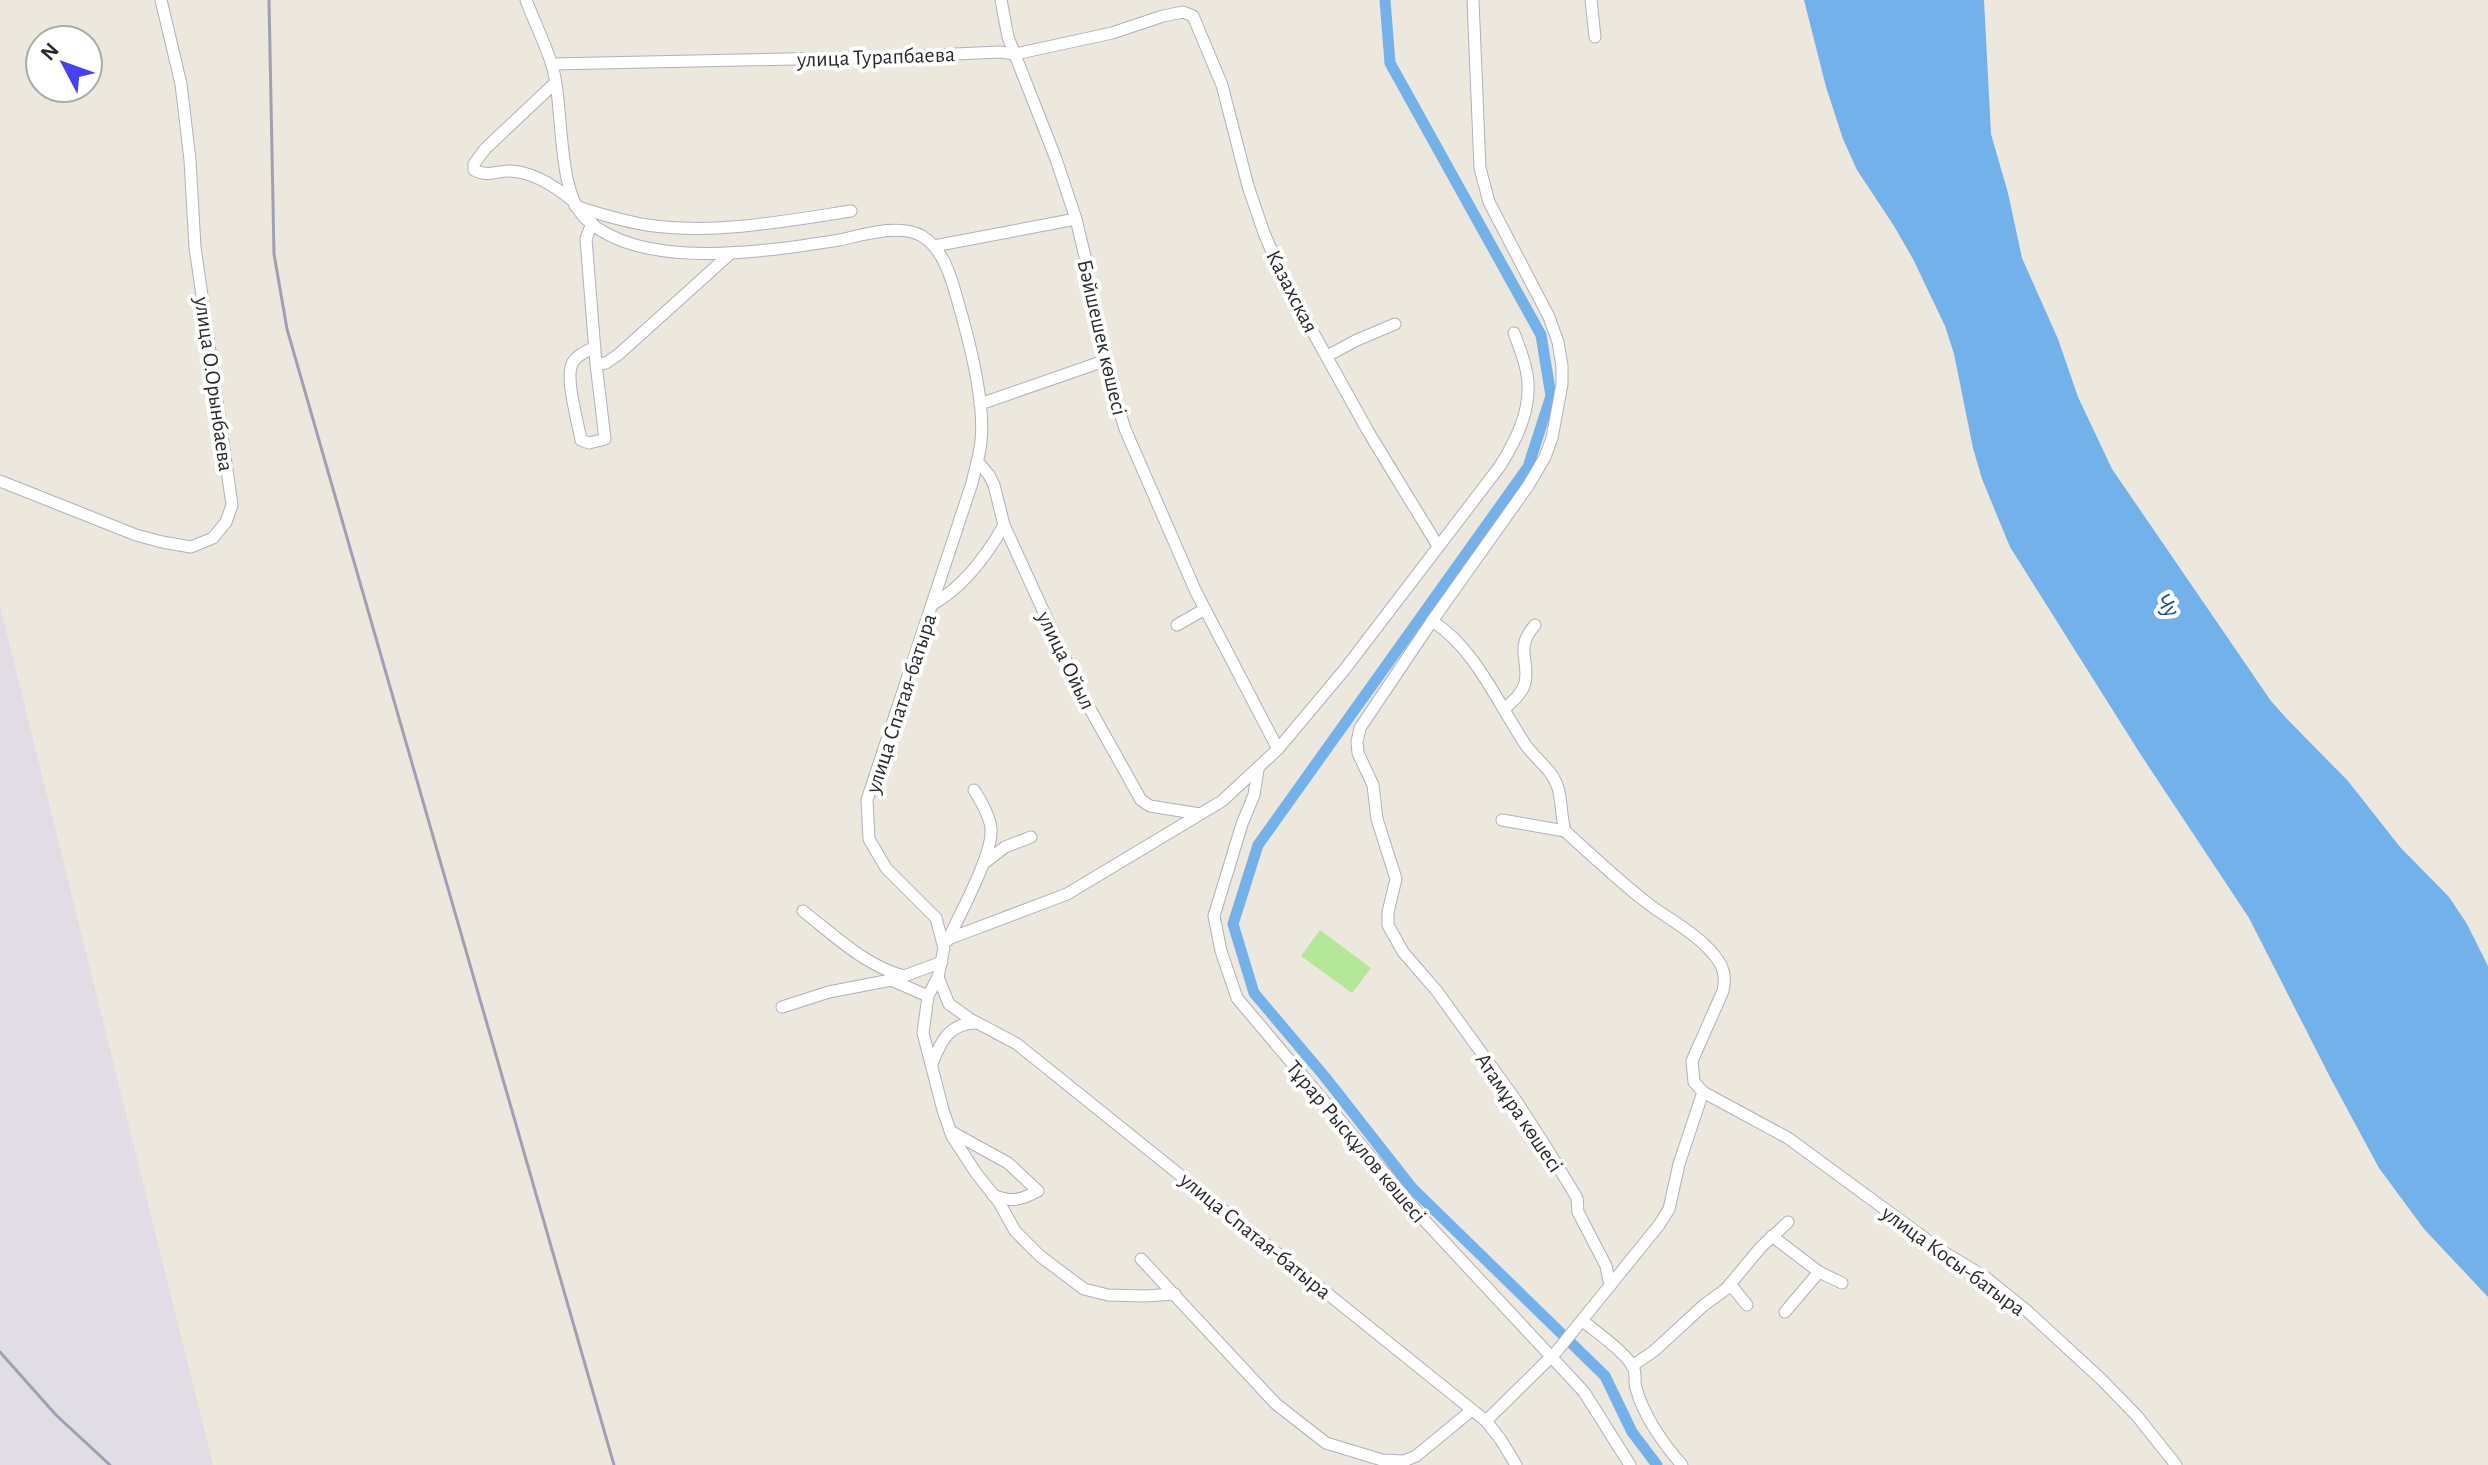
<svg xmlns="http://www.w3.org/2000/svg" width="2488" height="1465" font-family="'Alegreya Sans',sans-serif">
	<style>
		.industrial { fill: #e1dde4 }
		.pitch { fill: #b4e797 }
		.water { fill: #73b1ea }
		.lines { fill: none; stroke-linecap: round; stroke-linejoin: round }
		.canal { stroke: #73b1ea; stroke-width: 11 }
		.minor-casing { stroke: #b0b0bd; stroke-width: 13 }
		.minor { stroke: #fff; stroke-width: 11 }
		.rail { stroke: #a19fb4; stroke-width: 3 }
		.labels { text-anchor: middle; stroke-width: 8; stroke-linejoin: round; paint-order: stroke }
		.street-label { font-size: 22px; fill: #2a2a2a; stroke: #fff }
		.water-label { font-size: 24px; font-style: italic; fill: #124d96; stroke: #fff }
	</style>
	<rect width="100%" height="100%" fill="#ece8dd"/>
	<polygon class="industrial" points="0,606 213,1465 0,1465"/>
	<polygon class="pitch" points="1320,930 1371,968 1352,993 1301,956"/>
	<polygon class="water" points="1804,0 1984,0 1991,134 2008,193 2022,258 2058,339 2078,397 2112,469 2271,701 2288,720 2348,781 2400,847 2449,897 2467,924 2488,966 2488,1297 2424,1229 2379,1168 2331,1079 2249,918 2141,755 2010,547 1982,479 1973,448 1954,354 1945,326 1913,259 1894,226 1857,170 1843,139 1826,87"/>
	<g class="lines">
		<polyline class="canal" points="1385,0 1390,63 1541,335 1551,396 1528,467 1258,845 1233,924 1254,993 1325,1077 1412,1188 1605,1376 1632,1432 1657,1465"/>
		<defs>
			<g id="minor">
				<path d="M526,0C534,21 544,41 551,62C565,103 555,190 586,219C642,272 770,251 839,240C863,235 900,223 922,236C948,252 954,290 962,316C972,352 985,404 981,441C980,455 975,469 972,483L867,800L869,839L886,868L936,918L944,948L938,977L949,1004L970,1019L1017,1044L1486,1421L1501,1440L1516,1465"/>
				<polyline points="1001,0 1008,37 1056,159 1076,219 1087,265 1092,308 1104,361 1125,429 1196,592 1278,749"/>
				<path d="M1473,0L1480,168L1489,202L1549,317L1558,342L1562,366V384L1552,438L1545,457L1528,486L1432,621C1475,648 1497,702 1525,744C1535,759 1553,770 1558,788C1562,802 1561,817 1565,831C1591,855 1618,880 1646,902C1668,919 1698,934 1715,956C1724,967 1726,977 1723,991L1692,1061L1694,1082L1703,1092L1788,1138L1942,1251L1985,1277L2026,1310L2101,1379L2137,1416L2176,1465"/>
				<polyline points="1591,0 1595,37"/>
				<polyline points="552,64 888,57 1000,52 1015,54 1112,33 1163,16 1183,12 1193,16 1222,85 1248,186 1264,233 1285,282 1369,433 1438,546"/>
				<path d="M555,83L485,149L474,164V170C490,178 496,170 511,171C534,172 556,187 573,201"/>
				<path d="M575,206C599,214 623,221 647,225C713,235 786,221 851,211"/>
				<path d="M592,223L586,239L596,364L605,439L589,443L581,440C578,422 564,376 573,362C578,354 587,351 595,347"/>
				<polyline points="934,246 1076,219"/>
				<polyline points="1327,356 1357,340 1395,324"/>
				<polyline points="596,364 606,363 619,354 731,253"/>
				<polyline points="980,404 1104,361"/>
				<polyline points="977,461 989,475 994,485 1004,525 1080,691 1141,800 1150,806 1200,814"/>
				<polyline points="0,481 136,535 162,542 191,547 213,538 226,522 232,505 195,247 190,160 181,84 161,0"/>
				<path d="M933,604C963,587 987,555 1004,525"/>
				<polyline points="1432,621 1360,728 1357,742 1358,753 1373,785 1377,819 1396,879 1388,912 1388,925 1403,952 1436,990 1515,1099 1551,1155 1577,1198 1578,1212 1606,1266 1610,1286"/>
				<polyline points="1177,625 1205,609"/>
				<path d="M1504,709C1512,702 1522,694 1525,683C1530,659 1514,649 1535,625"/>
				<polyline points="1258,770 1254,795 1242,824 1214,916 1221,951 1237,998 1424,1220 1584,1392 1630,1465"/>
				<polyline points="1502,820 1565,831"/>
				<polyline points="983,864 1005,847 1031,837"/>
				<path d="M803,911C835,936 863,964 903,976"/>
				<path d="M948,939L1067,894L1222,801L1278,749L1345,669L1500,466C1515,442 1530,413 1528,383C1527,366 1520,349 1514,333"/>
				<path d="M948,940C959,915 993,855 991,829C990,816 981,801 974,790"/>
				<polyline points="938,977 928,996 923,1033 943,1110 952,1136 976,1173 999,1202 1015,1231 1040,1256 1084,1289 1108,1295 1145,1296 1175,1294"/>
				<polyline points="896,979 942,962"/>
				<polyline points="782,1007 829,992 891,980 928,996"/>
				<path d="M932,1064C941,1040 950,1023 977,1023"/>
				<path d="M950,1131L1008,1163L1038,1191C1021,1200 1011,1203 993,1195"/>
				<polyline points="1772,1236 1819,1272 1785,1312"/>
				<polyline points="1141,1259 1276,1404 1326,1443 1382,1460 1404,1461 1416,1456 1472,1410"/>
				<polyline points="1819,1272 1842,1283"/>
				<polyline points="1730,1284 1747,1305"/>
				<path d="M1583,1321C1597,1333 1627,1353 1634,1369C1636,1375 1634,1382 1636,1388C1643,1415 1664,1445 1682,1465"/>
				<polyline points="1632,1366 1654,1351 1704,1305 1726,1289 1761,1247 1788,1222"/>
				<polyline points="1486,1421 1557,1351 1659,1225 1669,1209 1679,1164 1703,1092"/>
			</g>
		</defs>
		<use href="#minor" class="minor-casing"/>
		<use href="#minor" class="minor"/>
		<g class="rail">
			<polyline points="269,0 274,254 287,329 614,1465"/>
			<polyline points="0,1352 56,1415 110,1465"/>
		</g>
	</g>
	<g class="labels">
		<g class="street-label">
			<text transform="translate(876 56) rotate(-2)" y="8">улица Турапбаева</text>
			<text transform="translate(1293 291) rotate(63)" y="8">Казахская</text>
			<text transform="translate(1103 337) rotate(77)" y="8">Бәйшешек көшесі</text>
			<text transform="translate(215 384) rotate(82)" y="8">улица О.Орынбаева</text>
			<text transform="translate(1067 660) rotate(64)" y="8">улица Ойыл</text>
			<text transform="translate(900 703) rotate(-72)" y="8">улица Спатая-батыра</text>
			<text transform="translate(1520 1112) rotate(56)" y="8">Атамұра көшесі</text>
			<text transform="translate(1357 1141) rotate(50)" y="8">Тұрар Рысқұлов көшесі</text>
			<text transform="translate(1256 1235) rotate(39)" y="8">улица Спатая-батыра</text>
			<text transform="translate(1954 1260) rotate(36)" y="8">улица Косы-батыра</text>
		</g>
		<g class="water-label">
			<text transform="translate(2168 605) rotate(55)" y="8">Чу</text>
		</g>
	</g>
	<g transform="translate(64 64) rotate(311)"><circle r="38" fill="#ffffff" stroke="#aaaaaa" stroke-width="2"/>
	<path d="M0-6L14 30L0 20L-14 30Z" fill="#4642f3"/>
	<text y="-12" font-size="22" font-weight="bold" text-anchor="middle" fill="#2a2a2a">N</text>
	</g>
</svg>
